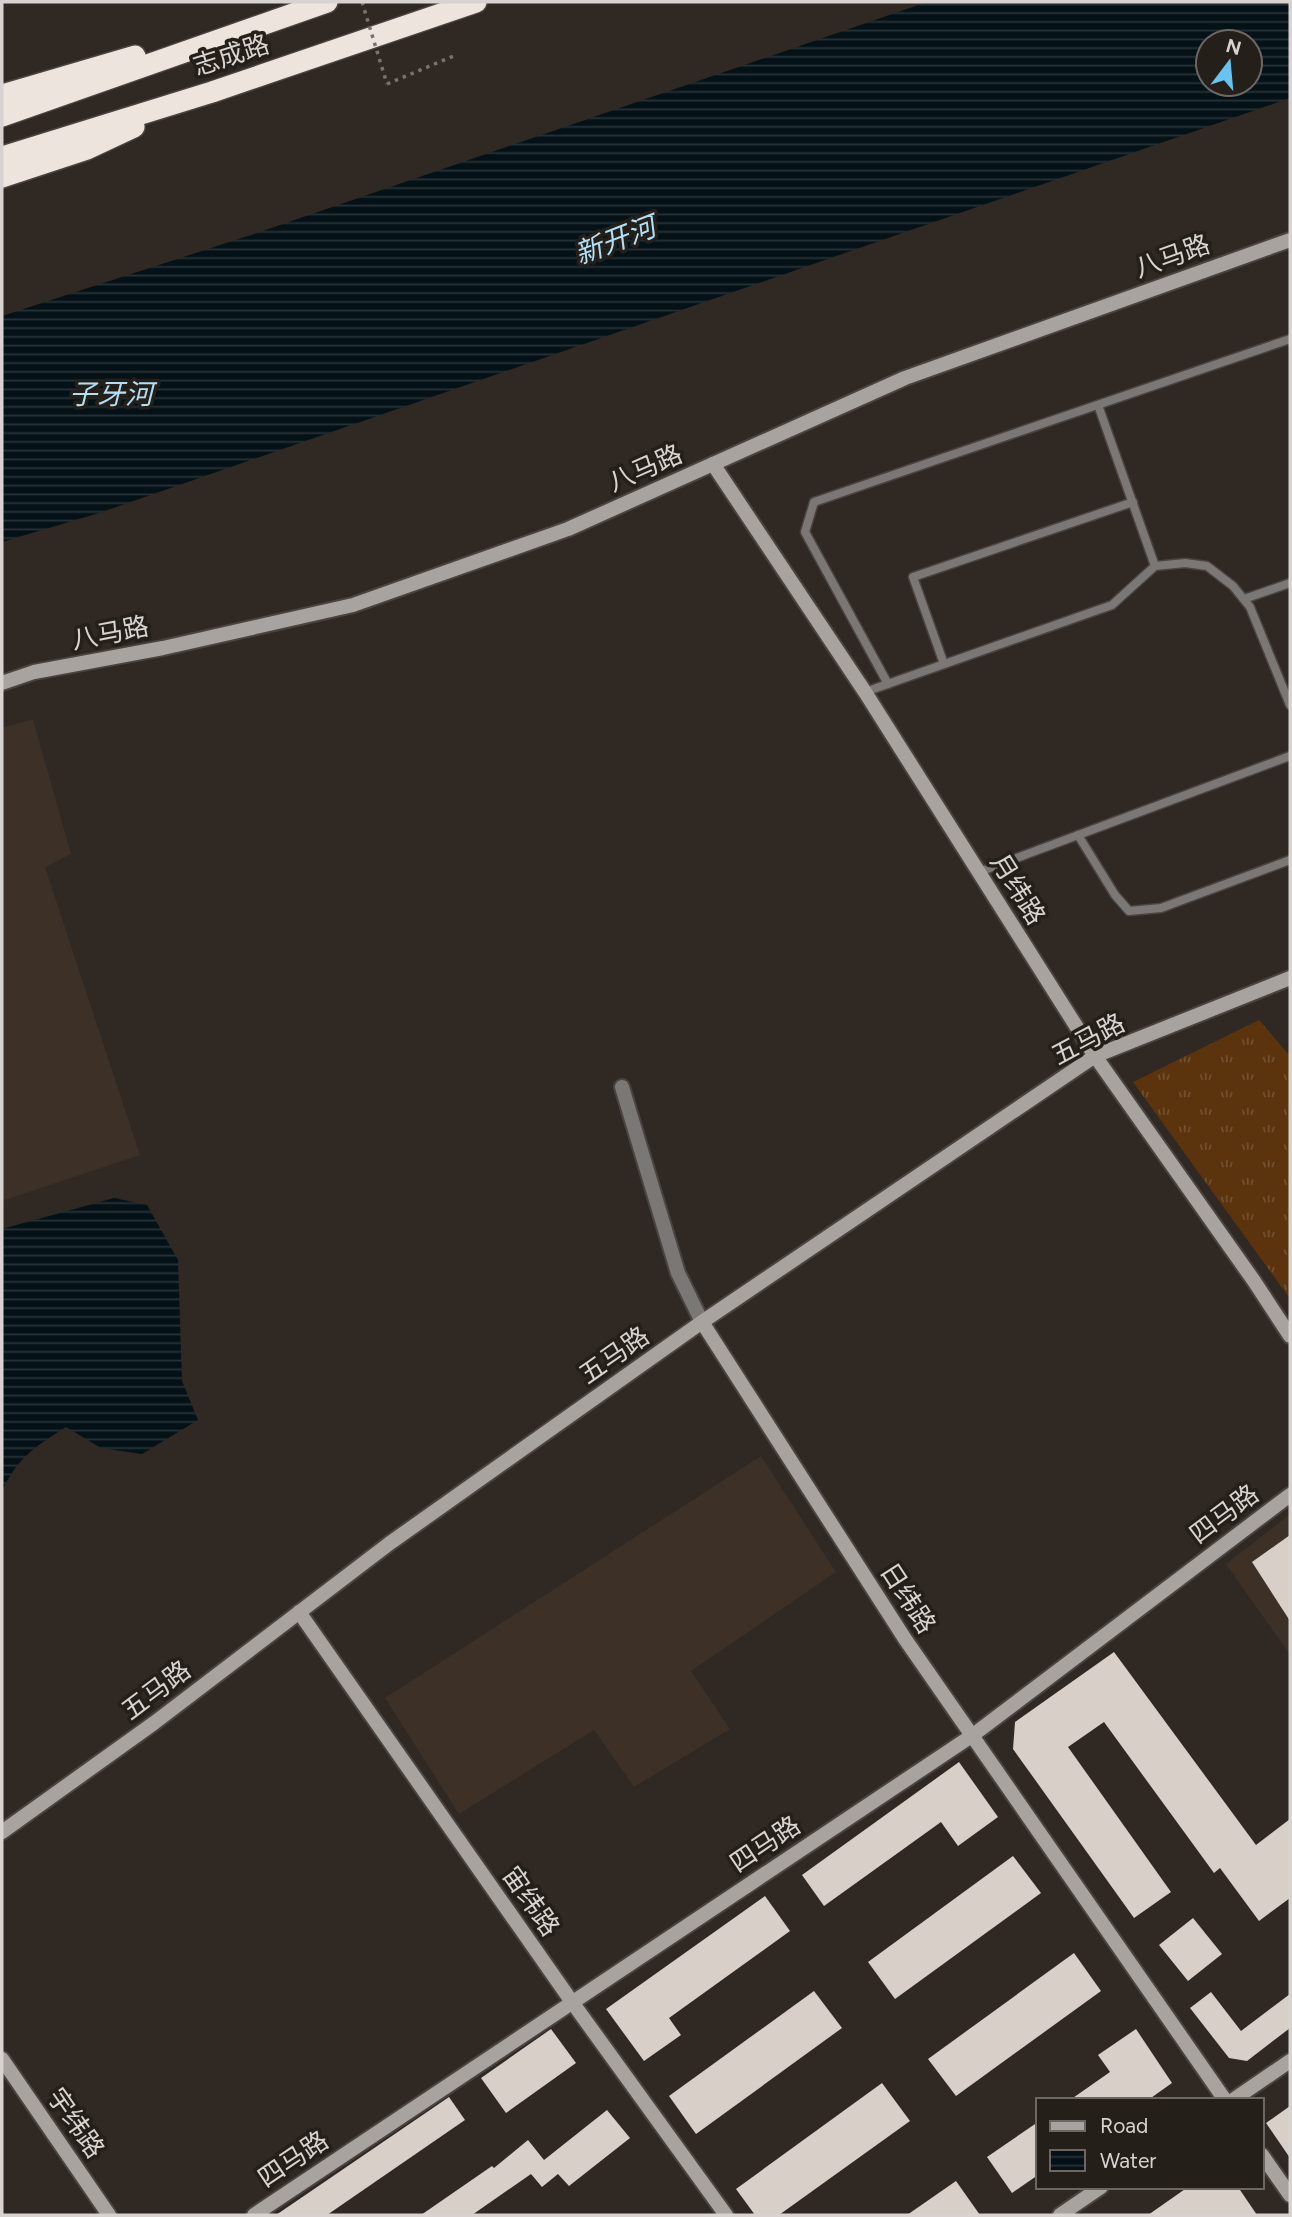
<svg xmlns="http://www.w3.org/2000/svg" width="1292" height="2217" font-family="Figtree,'Noto Sans SC',sans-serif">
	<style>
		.built { fill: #3c3027 }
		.grass { fill: url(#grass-tufts) }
		.water { fill: url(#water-rules); fill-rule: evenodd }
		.building { fill: #d8cfc9 }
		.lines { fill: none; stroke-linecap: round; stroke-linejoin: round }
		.lane-casing { stroke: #4a433f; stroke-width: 11 }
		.street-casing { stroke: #4a433f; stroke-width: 18 }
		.secondary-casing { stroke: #4a433f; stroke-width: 18 }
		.highway-casing { stroke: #4a433f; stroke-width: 24 }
		.path { stroke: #78726e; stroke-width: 3.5; stroke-dasharray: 3.5 5; stroke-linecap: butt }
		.lane { stroke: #7b7774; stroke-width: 8 }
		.street { stroke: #7b7774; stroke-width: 14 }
		.secondary { stroke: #a9a39f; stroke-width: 14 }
		.highway { stroke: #ede4dd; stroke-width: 21 }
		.path-bridge { stroke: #78726e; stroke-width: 3.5; stroke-dasharray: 3.5 5; stroke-linecap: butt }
		.labels { text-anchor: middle; stroke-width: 7; stroke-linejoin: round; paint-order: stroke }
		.street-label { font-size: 26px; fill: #d8d3d0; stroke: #251f1a }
		.water-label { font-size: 28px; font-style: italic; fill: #b0dff6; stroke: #251f1a }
	</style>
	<defs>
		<pattern id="grass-tufts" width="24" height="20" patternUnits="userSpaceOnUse" patternTransform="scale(1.75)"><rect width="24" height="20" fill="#5b340d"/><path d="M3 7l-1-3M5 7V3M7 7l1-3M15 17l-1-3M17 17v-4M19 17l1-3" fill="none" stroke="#72502f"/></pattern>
		<pattern id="water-rules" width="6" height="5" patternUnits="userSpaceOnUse" patternTransform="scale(1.75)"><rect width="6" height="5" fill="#041117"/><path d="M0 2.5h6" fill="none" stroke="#283338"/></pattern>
	</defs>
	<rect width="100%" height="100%" fill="#2f2823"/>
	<g class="built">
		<polygon points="33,719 71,854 45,867 140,1155 2,1201 2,728"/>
		<polygon points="761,1456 836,1572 691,1671 730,1729 634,1787 594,1730 459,1814 385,1698"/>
		<polygon points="1290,1514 1290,1655 1226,1564"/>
	</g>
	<polygon class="grass" points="1259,1020 1290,1056 1290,1294 1288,1296 1133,1082"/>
	<g class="water">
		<path d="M927,2H1290V98L99,513L2,542V316L254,234ZM1208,42H1250V84H1208Z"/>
		<path d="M114,1198L147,1205L178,1260L182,1381L198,1420L142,1454L101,1448L66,1427C35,1447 18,1457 2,1491V1229Z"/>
	</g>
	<g class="building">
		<polygon points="1290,1535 1290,1621 1252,1562"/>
		<polygon points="1114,1652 1256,1845 1290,1819 1290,1898 1259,1921 1220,1868 1214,1873 1104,1722 1068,1747 1171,1892 1134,1918 1013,1749 1015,1722"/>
		<polygon points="959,1762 998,1817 958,1846 941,1822 824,1906 802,1875"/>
		<polygon points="1013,1856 1041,1893 895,1999 868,1962"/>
		<polygon points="765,1896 790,1931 669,2018 681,2035 644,2061 606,2009"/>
		<polygon points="1193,1918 1222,1954 1188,1981 1159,1945"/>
		<polygon points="1074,1953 1101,1991 956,2096 928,2059"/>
		<polygon points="814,1991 842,2028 696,2134 669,2096"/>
		<polygon points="1211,1992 1241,2031 1290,1994 1290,2028 1247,2061 1229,2058 1190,2008"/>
		<polygon points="551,2029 576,2063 506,2113 481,2078"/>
		<polygon points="1136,2029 1172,2083 1148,2100 1070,2100 1110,2072 1098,2055"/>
		<polygon points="882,2083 910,2121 779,2215 755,2215 736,2189"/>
		<polygon points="449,2097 465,2120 327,2215 276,2215"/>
		<polygon points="1290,2106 1290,2158 1266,2123"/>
		<polygon points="607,2110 630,2138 569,2186 558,2174 542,2187 531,2174 472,2215 421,2215 492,2166 494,2168 528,2140 544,2160"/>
		<polygon points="1038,2122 1038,2175 1012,2193 987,2157"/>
		<polygon points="956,2181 980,2215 907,2215"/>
		<polygon points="1188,2187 1238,2187 1257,2215 1148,2215"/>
	</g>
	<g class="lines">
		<defs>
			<g id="lane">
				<polyline points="1098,405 1155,566"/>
				<polyline points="1244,599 1290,583"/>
				<polyline points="944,664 913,577 1133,502"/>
				<polyline points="888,684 805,532 814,502 1290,339"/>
				<polyline points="865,692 1112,605 1155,566 1185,563 1207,566 1233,586 1250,607 1290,705"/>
				<polyline points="1078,835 1115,895 1129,911 1161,908 1290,860"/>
				<polyline points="979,872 1290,756"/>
			</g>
			<polyline id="street" points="622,1087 678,1273 702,1322"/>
			<g id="secondary">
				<polyline points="713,464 865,692 1095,1056 1254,1281 1290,1336"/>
				<polyline points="2,683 34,672 163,648 353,605 568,529 905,378 1290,240"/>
				<polyline points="702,1322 905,1639 1225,2100"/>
				<polyline points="299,1612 572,2002 726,2215"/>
				<polyline points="2,1832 154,1723 390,1543 702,1322 1095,1056 1290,978"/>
				<polyline points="2,2059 109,2215"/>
				<polyline points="1233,2100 1290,2061"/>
				<polyline points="1262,2155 1290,2195"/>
				<polyline points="254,2215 973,1735 1290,1495"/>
				<polyline points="1060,2215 1101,2187"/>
			</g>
			<g id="highway">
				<polyline points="2,95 135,56"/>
				<polyline points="2,116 327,2"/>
				<polyline points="2,157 212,92 476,2"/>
				<polyline points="2,177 87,149 134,127"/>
			</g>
		</defs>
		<use href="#lane" class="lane-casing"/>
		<use href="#street" class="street-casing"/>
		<use href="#secondary" class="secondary-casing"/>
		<use href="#highway" class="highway-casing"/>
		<polyline class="path" points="387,84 456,55"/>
		<use href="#lane" class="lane"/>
		<use href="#street" class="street"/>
		<use href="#secondary" class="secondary"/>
		<use href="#highway" class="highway"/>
		<polyline class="path-bridge" points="362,2 387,84"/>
	</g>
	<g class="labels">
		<g class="street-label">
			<text transform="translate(231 55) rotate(-18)" y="9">志成路</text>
			<text transform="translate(1172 256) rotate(-20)" y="9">八马路</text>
			<text transform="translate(645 468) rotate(-24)" y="9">八马路</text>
			<text transform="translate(110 633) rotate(-11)" y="9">八马路</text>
			<text transform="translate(1018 889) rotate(58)" y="9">月纬路</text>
			<text transform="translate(1088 1039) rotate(-28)" y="9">五马路</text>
			<text transform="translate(614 1355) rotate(-35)" y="9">五马路</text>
			<text transform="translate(1224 1514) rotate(-37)" y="9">四马路</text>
			<text transform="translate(908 1598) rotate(57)" y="9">日纬路</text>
			<text transform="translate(156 1690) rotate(-37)" y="9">五马路</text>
			<text transform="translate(765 1844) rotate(-34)" y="9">四马路</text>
			<text transform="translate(531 1901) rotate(55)" y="9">宙纬路</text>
			<text transform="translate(76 2123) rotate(55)" y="9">宇纬路</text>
			<text transform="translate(293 2159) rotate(-34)" y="9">四马路</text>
		</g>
		<g class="water-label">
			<text transform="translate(615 240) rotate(-21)" y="10">新开河</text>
			<text x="111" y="404">子牙河</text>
		</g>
	</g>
	<rect width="1292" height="2217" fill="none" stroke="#d8d3d0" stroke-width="7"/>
	<rect x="1036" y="2098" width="228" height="91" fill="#251f1a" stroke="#6d6763" stroke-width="2"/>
	<rect x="1050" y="2121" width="35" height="10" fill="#a9a39f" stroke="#6d6763" stroke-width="2"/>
	<text x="1100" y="2133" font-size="21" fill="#d8d3d0">Road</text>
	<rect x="1050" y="2150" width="35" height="21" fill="url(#water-rules)" stroke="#6d6763" stroke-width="2"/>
	<text x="1100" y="2168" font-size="21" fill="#d8d3d0">Water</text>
	<g transform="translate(1229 63) rotate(16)"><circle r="33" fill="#251f1a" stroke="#6d6763" stroke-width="2"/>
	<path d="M0-5L12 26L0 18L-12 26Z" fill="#67c4f0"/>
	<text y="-10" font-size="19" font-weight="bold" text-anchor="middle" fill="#d8d3d0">N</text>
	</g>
</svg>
